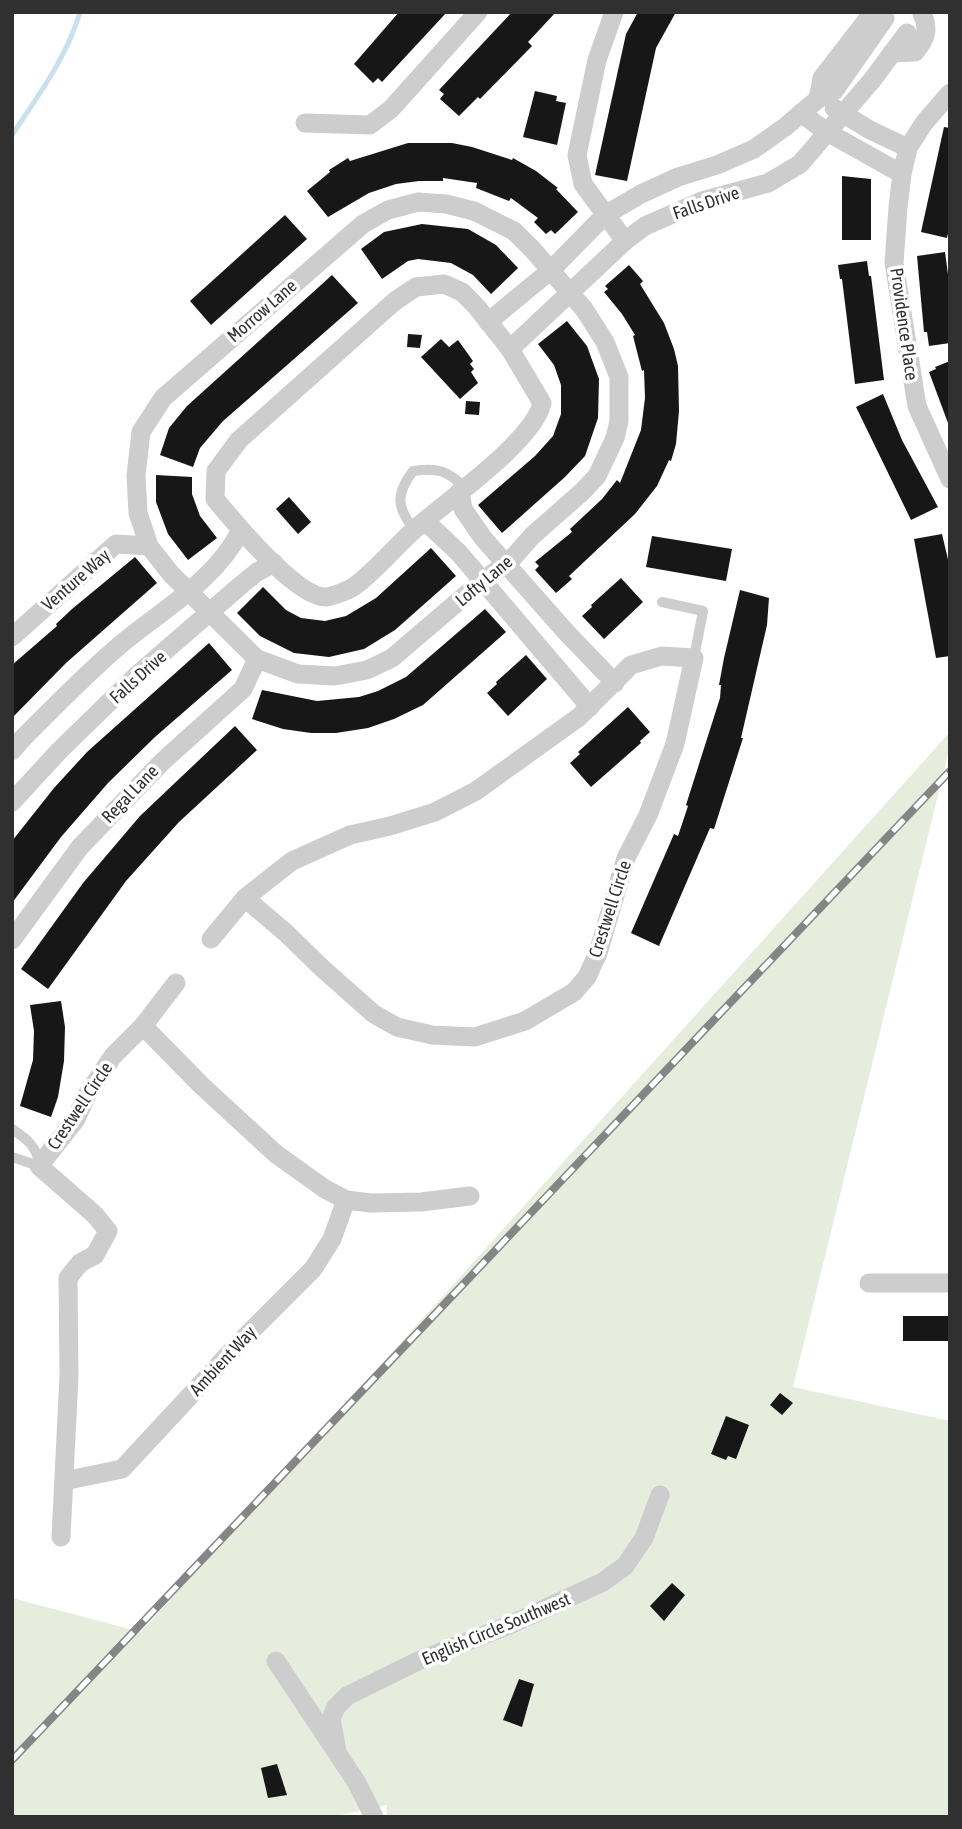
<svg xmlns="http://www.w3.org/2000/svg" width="962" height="1829" font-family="'Asap Condensed',sans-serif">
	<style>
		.green { fill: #e6eddd }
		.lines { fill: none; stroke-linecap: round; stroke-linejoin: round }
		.stream { stroke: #c9e0ee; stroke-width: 5 }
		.building { fill: #171717 }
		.service { stroke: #cdcdcd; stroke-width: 10 }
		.minor { stroke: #cdcdcd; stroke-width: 19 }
		.rail-casing { stroke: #858585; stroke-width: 8 }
		.rail { stroke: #fff; stroke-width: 5; stroke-dasharray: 16; stroke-linecap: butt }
		.labels { text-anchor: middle; stroke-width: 7; stroke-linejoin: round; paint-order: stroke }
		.street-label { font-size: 18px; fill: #303030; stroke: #fff }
	</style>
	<rect width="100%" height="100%" fill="#fff"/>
	<polygon class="green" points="950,732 950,746 793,1387 950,1421 950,1817 386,1817 387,1805 332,1817 12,1817 12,1598 141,1632"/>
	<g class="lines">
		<path class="stream" d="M12,135C38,96 67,57 80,12"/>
	</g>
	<g class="building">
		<polygon points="399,12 447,12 382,82 378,78 373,83 354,64"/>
		<polygon points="512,12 556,12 528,42 532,46 480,99 478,97 459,116 440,99 444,94 439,90"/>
		<polygon points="638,12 676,12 656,48 627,181 595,175 626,34"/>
		<polygon points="535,91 557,96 556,101 566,103 557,145 523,137"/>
		<polygon points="944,127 950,128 950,224 947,238 921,232"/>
		<polygon points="408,143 452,143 472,147 512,160 513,158 536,171 558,188 556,189 578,212 555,234 551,230 546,234 534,222 538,218 511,198 509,201 476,188 477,183 443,178 443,181 419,181 396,184 369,193 328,217 307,191 330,172 329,170 348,158 350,161"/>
		<polygon points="842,176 871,179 871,240 842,240"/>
		<polygon points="285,215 307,239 211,325 190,301"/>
		<polygon points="422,224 468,229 496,245 518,268 491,294 473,275 451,263 418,259 408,261 382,279 361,249 384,232"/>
		<polygon points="945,252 950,289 950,343 929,346 927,332 924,332 917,256"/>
		<polygon points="867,261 869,276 871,276 884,380 855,384 842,279 840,279 838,265"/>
		<polygon points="629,265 643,281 640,284 664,323 674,349 678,366 679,411 676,444 671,461 669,460 657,486 635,514 569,576 572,579 556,593 535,570 539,566 535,562 572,532 570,529 602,499 617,480 620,483 641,430 645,398 644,370 642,371 633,336 635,335 622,314 604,292 608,289 605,286"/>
		<polygon points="332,275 358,303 223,421 200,448 193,467 160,455 169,428 187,406"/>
		<polygon points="567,321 587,346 599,379 598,418 585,456 565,477 502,533 478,505 535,456 553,436 561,414 561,385 554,365 538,344"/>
		<polygon points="408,334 422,335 420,348 407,347"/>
		<polygon points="441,339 449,347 458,340 473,361 470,364 474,369 471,372 478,383 460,399 421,357"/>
		<polygon points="950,361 950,423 948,423 929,372 936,369 935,367"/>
		<polygon points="883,394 902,440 938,507 911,520 856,407"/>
		<polygon points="466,401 480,402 479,415 465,414"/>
		<polygon points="156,475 192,477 192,494 200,516 217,538 188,560 168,534 156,502"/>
		<polygon points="289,497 311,522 298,534 276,509"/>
		<polygon points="942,534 950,568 950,656 936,658 914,539"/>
		<polygon points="652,536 732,549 726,581 646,567"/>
		<polygon points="431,548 456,576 395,630 364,649 329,657 294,653 260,636 237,613 263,587 286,610 301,618 325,621 346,616 376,598"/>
		<polygon points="135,557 157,583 66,663 12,718 12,665 57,626 56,624 72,609"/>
		<polygon points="621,578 643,602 604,639 582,616 592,607 591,605"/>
		<polygon points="740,590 769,598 767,625 741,738 743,738 714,829 710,828 659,946 631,933 674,834 678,836 688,806 686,805 720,698 721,685 719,685 724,658"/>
		<polygon points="485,609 506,632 423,705 394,719 368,728 336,733 311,733 283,729 252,719 262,690 317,701 359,697 378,691 406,677"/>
		<polygon points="209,643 232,670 155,737 108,783 61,837 12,903 12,841 54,788 87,752"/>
		<polygon points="526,655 547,679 508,716 487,693 497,684 496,682"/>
		<polygon points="628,707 650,732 640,741 641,743 591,787 570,763 580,754 578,752"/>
		<polygon points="235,726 257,750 179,822 126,881 48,989 21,969 83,883 140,816"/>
		<polygon points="61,1001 65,1027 64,1061 58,1097 51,1117 20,1106 33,1060 34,1031 30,1005"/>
		<rect x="903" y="1316" width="47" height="25"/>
		<polygon points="780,1393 793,1403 782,1415 770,1405"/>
		<polygon points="726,1416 749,1425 736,1459 728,1456 726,1460 711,1454"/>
		<polygon points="672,1583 685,1595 664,1621 650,1606"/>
		<polygon points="519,1679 534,1684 522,1727 503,1720"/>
		<polygon points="277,1764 287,1795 268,1798 261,1768"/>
	</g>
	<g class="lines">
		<g class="service">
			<path d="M414,530C397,507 395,495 413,471C438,467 447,471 465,487"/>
			<polyline points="662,602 703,611 694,658"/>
			<path d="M12,1129C27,1139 38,1147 39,1166L12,1157"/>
		</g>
		<g class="minor">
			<polyline points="614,12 597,60 577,155 583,184 625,241"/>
			<path d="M892,53L915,52C925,40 930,29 922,14"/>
			<polyline points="950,93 924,123 908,148 902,174 898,207 894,263 917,406 950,479"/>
			<polyline points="818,99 822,78 873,12"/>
			<polyline points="834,108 870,130 908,148"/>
			<polyline points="801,113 827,132 902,174"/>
			<polyline points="305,123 370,125 391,109 478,12"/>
			<polygon points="418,202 446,204 474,211 514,231 533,250 584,309 605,342 619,377 619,421 615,438 597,476 582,492 532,536 510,561 481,582 392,658 367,670 335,676 298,674 257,659 171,574 149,546 138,513 136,475 141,432 163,398 363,224 388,210"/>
			<path d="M444,284L462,292L476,306L510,349L542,403C534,441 445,502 414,530C394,548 377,569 356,585C350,590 334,596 326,597C297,598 234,522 215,499L216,471L239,440L395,301L416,287Z"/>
			<polyline points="488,322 550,271 605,215 641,194 678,177 717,165 754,149 785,127 818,99 834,91 885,18"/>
			<polyline points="510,349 625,241 645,226 702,201 768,183 800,164 873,79 907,33"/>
			<polyline points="460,491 463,509 483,538 566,632 615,683"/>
			<polyline points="425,521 459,553 590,707"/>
			<polyline points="12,637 116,544 149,546"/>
			<path d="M12,751L22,739C54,707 86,674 120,645C163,609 215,581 241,530"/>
			<polyline points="12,802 59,751 136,676 241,585 257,572 274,563"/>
			<polyline points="211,939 245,898 292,861 350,835 390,826 435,812 476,791 579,717 631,665 662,656 694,658 675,744 648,815 626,858 598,953 587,977 574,992 525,1021 475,1037 432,1035 397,1027 374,1014 323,969 286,933 245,898"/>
			<polyline points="12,940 80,847 163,761 243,689 257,659"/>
			<polyline points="143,1026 201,1085 276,1154 325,1189 346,1200 371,1203 421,1202 470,1196"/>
			<polyline points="869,1283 950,1283"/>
			<polyline points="64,1481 122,1469 240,1342 313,1269 332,1239 346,1200"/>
			<polyline points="61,1537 69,1376 68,1278 80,1263 95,1255 108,1231 95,1215 39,1166 76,1119 87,1095 113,1056 143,1026 176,983"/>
			<polyline points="276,1661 357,1783 374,1817"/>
			<polyline points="337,1751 331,1719 336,1707 347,1696 420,1660 507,1626 603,1582 625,1566 644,1538 660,1495"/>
		</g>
		<defs>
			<polyline id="rail" points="12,1760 950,771"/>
		</defs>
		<use href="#rail" class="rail-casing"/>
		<use href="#rail" class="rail"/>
	</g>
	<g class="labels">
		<g class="street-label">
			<text transform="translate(706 203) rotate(-19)" y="6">Falls Drive</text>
			<text transform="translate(262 311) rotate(-41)" y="6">Morrow Lane</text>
			<text transform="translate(904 324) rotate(82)" y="6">Providence Place</text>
			<text transform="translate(76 580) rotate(-41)" y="6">Venture Way</text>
			<text transform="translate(484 581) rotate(-40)" y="6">Lofty Lane</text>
			<text transform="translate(138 677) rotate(-42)" y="6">Falls Drive</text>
			<text transform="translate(130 794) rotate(-46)" y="6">Regal Lane</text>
			<text transform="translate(610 909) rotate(-72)" y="6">Crestwell Circle</text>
			<text transform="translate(80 1106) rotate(-56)" y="6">Crestwell Circle</text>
			<text transform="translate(223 1361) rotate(-47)" y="6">Ambient Way</text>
			<text transform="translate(496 1629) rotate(-23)" y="6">English Circle Southwest</text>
		</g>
	</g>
	<rect width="962" height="1829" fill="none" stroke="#303030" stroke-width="28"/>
</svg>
